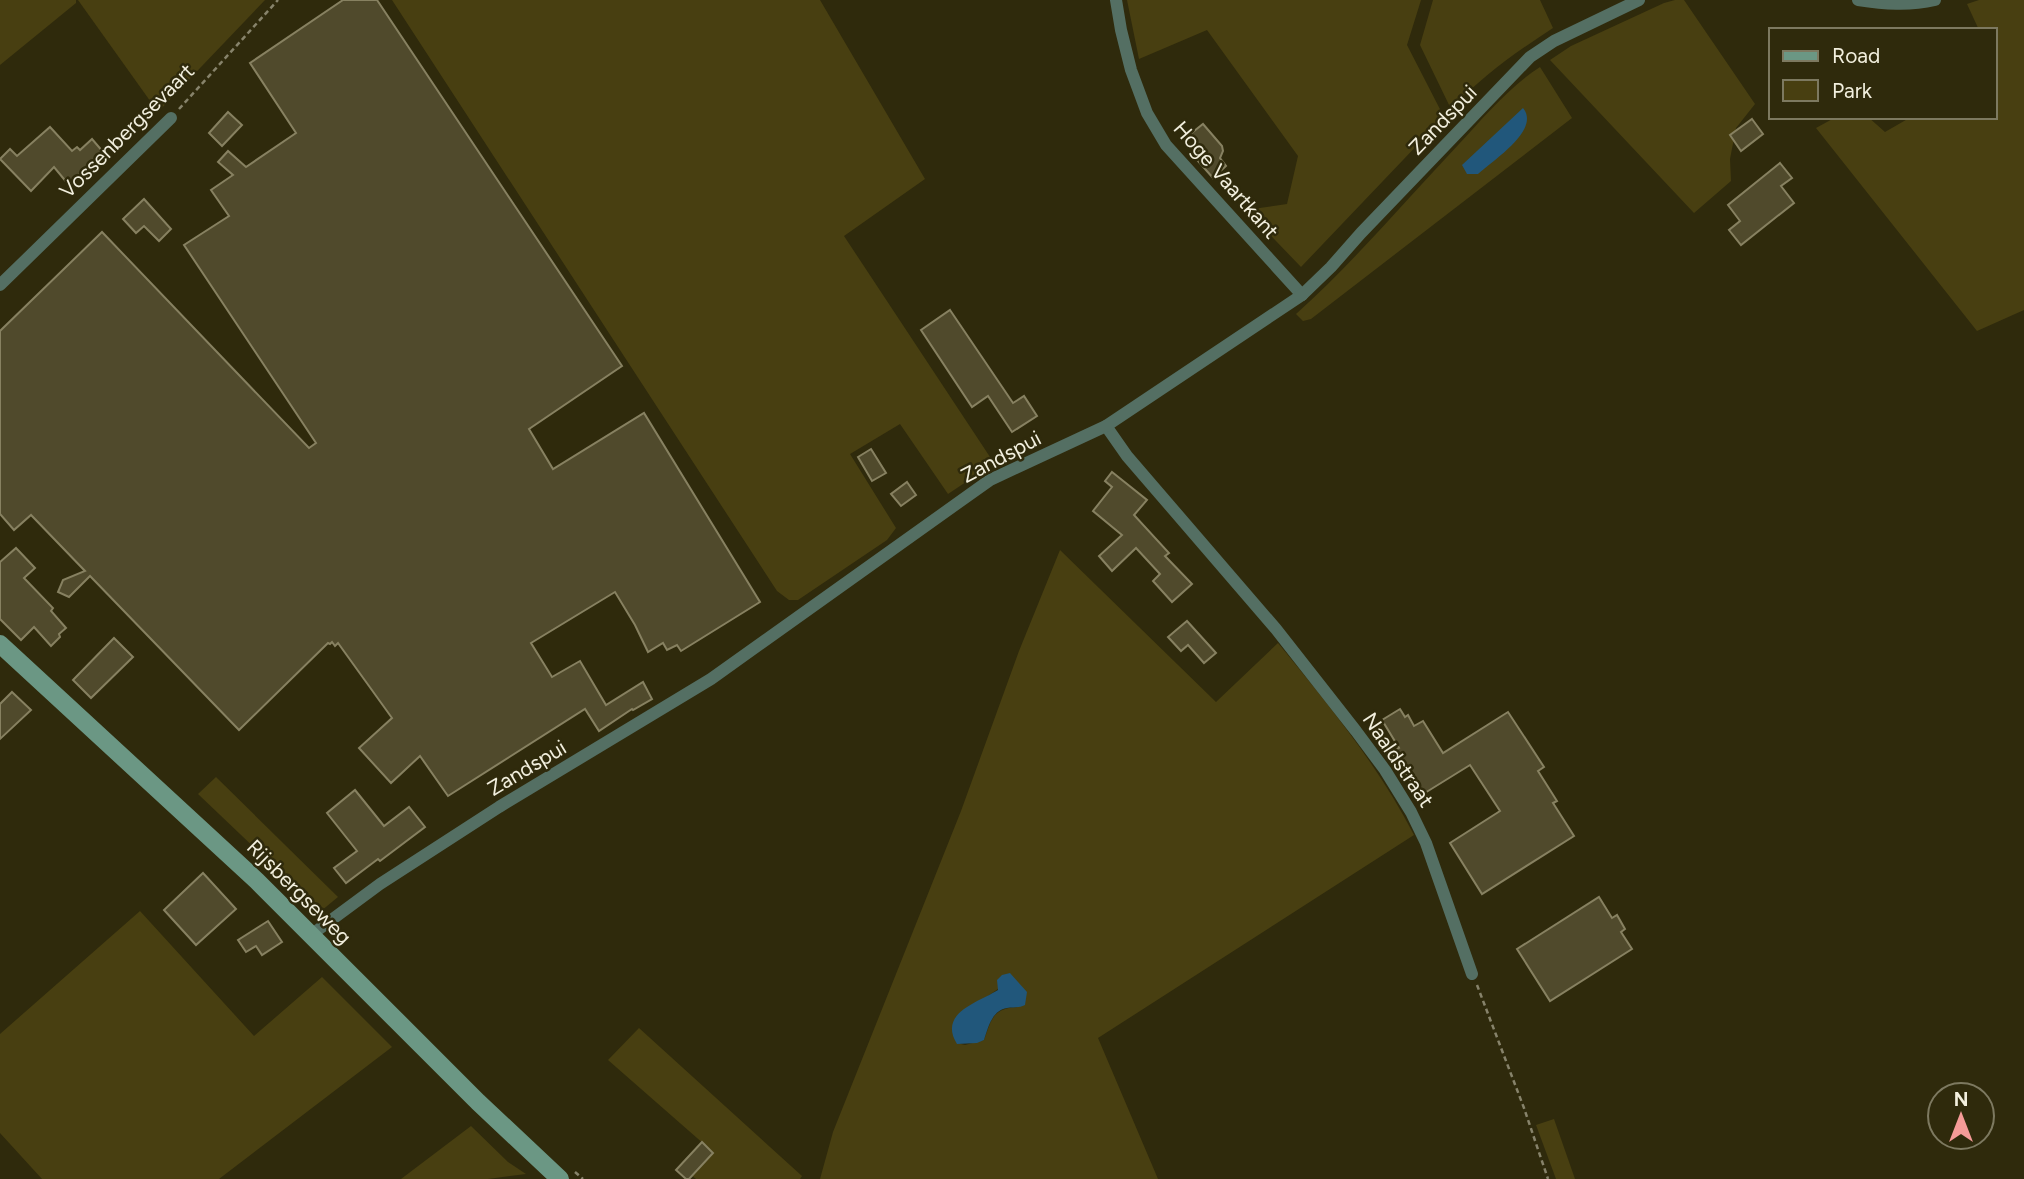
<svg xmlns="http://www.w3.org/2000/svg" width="2024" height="1179" font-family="Figtree,sans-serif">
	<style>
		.green { fill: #483f11; fill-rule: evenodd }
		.water { fill: #21577b }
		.building { fill: #504a2c; stroke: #878161; stroke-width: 2 }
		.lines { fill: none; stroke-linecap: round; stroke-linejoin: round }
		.path { stroke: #87836b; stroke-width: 2.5; stroke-dasharray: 5 3.5; stroke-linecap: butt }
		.minor { stroke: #546f63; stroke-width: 12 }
		.secondary { stroke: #6b9784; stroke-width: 18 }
		.labels { text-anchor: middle; stroke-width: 5; stroke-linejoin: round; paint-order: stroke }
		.street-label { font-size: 21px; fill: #f2efde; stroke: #2f2a0c }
	</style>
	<rect width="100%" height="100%" fill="#2f2a0c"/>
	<g class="green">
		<polygon points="0,0 76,0 76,3 0,65"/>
		<polygon points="78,0 265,0 158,112"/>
		<polygon points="392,0 820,0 925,179 844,236 992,460 987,468 948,494 900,424 850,454 896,528 887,540 798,600 789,600 777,591"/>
		<polygon points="1127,0 1421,0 1407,45 1444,117 1301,267 1246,210 1287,204 1298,156 1207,30 1139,59"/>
		<path d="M1433,0H1540L1553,28C1516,52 1481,77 1451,109L1420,45Z"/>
		<polygon points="1675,0 1684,0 1755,104 1736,128 1730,159 1731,181 1694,213 1550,60 1571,46 1664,3"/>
		<polygon points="1979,0 2024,0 2024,310 1977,331 1816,128 1836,117 1868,117 1885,132 1911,117 1994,117 1994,69 1996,67 1994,63 1994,30 1979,30 1967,4"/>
		<path d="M1540,67L1572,118L1311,319L1303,321L1296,314C1354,262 1405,201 1459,144C1484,117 1509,87 1540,67Z"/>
		<path d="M1060,550L1216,702L1278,643C1328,704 1378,765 1414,835L1098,1038L1158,1179H820L833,1132L961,811L1019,651ZM998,989L1019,1007C993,1008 992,1018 984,1040L965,1045L957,1043L988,996Z"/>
		<polygon points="216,777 338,897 321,911 198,794"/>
		<polygon points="140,911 254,1036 322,977 392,1047 219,1179 42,1179 0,1133 0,1034"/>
		<polygon points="639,1028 802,1176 800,1179 696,1179 691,1175 713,1152 608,1060"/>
		<polygon points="1554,1119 1575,1179 1556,1179 1536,1125"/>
		<polygon points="471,1126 508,1162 526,1174 488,1179 401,1179"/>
	</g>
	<g class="water">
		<path d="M1523,108C1541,130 1493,160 1478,174H1467L1462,165Z"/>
		<path d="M1010,973L1027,992L1025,1005C1019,1008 1015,1007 1007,1008C992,1010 988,1028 984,1040L977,1043L957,1044C938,1013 977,1003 998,990L997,980L1002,975Z"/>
	</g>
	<g class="building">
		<polygon points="343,0 377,0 622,366 529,429 553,469 644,413 760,602 681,651 677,645 667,650 663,643 648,652 635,625 615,592 531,643 552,677 580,661 606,705 643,682 652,699 633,710 632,709 599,731 585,709 448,796 420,756 391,783 359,748 392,718 338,643 335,646 332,642 330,644 328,643 239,730 90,576 69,597 58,592 63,580 85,571 31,515 14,530 0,514 0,331 102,232 309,448 316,443 184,245 229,216 211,190 233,175 218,162 228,151 246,167 296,133 250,63"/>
		<polygon points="228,112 242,125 222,146 209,133"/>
		<polygon points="1752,119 1763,134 1741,151 1730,135"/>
		<polygon points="1203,124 1222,146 1223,151 1220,158 1226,166 1213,178 1191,153 1199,146 1189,135"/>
		<polygon points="50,127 72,151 77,147 80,150 92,139 104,153 68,184 54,167 31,191 0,159 10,149 17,156"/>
		<polygon points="1780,163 1792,178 1781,186 1794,203 1741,245 1729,230 1740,221 1728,205"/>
		<polygon points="144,199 171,229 159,241 144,226 136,233 123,219"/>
		<polygon points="950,310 1013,403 1024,396 1037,416 1012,432 988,396 972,407 921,330"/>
		<polygon points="871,449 886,473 872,481 858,457"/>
		<polygon points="1112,472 1147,500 1134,515 1169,553 1165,556 1192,584 1172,602 1153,581 1160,574 1136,548 1112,571 1099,556 1122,535 1093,511 1112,487 1105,481"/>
		<polygon points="907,482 916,495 901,506 891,494"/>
		<polygon points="16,548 35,568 24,578 53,608 51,611 66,628 59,634 60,637 51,646 34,627 21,640 0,619 0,562"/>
		<polygon points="1187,621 1216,653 1204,663 1188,645 1181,651 1168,637"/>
		<polygon points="114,638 133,657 91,698 73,680"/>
		<polygon points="12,692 31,710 0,739 0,704"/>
		<polygon points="1400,709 1405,717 1408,715 1414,726 1423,721 1443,753 1508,712 1544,767 1538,771 1557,801 1553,803 1574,836 1482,894 1450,843 1500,811 1470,765 1420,796 1392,752 1399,748 1382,720"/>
		<polygon points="355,790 384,826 409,807 425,827 380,861 378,859 346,883 334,868 357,851 327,813"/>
		<polygon points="203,873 236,909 196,945 164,910"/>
		<polygon points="1599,897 1612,918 1617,915 1625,929 1621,932 1632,949 1550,1001 1517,949"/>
		<polygon points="268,921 282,942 262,955 256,946 246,952 238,940"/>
		<polygon points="702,1142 713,1153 689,1179 686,1179 676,1170"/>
	</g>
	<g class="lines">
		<g class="path">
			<polyline points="179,109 278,0"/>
			<polyline points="1477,985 1524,1108 1548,1179"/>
			<polyline points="575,1172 583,1179"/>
		</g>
		<g class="minor">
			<polyline points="1116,0 1121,30 1131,70 1147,113 1166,145 1302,295"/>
			<path d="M1858,0C1884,4 1909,6 1935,0"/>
			<polyline points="0,285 171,118"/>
			<polyline points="1106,426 1127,456 1276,629 1356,731 1385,770 1411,812 1426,843 1472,974"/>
			<polyline points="311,935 380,884 499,807 711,679 990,480 1106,426 1302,295 1331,267 1361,233 1530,57 1554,41 1639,0"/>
		</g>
		<polyline class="secondary" points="0,644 257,881 478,1102 560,1179"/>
	</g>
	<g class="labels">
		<g class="street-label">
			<text transform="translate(1443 120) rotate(-46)" y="7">Zandspui</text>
			<text transform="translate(127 131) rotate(-45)" y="7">Vossenbergsevaart</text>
			<text transform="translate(1226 180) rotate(49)" y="7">Hoge Vaartkant</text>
			<text transform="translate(1001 457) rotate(-28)" y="7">Zandspui</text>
			<text transform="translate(1398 760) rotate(56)" y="7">Naaldstraat</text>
			<text transform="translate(527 768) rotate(-31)" y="7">Zandspui</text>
			<text transform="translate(299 892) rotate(45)" y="7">Rijsbergseweg</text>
		</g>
	</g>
	<rect x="1769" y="28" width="228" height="91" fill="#2f2a0c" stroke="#7d7960" stroke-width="2"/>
	<rect x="1783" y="51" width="35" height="10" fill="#6b9784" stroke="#7d7960" stroke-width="2"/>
	<text x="1832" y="63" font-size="21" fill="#f2efde">Road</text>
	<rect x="1783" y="80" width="35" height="21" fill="#483f11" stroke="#7d7960" stroke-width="2"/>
	<text x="1832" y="98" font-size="21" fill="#f2efde">Park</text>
	<g transform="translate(1961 1116)"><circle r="33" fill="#2f2a0c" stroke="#7d7960" stroke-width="2"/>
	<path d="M0-5L12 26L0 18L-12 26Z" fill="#f59b98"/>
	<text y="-10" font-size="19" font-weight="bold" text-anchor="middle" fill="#f2efde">N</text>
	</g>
</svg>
